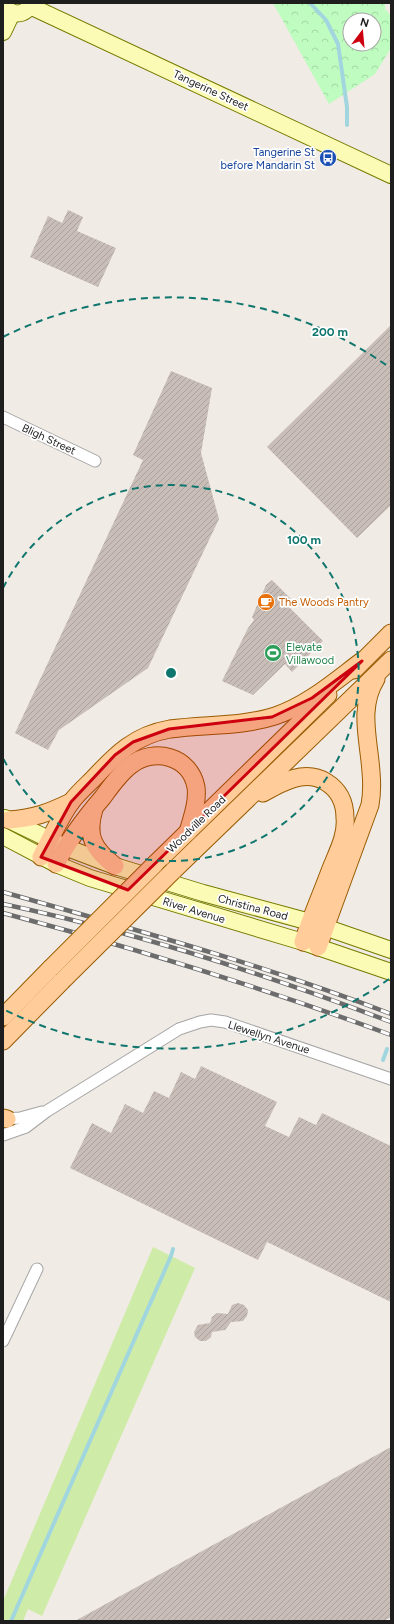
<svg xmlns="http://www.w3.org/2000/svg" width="394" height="1624" font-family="Figtree,sans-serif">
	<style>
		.grass { fill: #ceeca7 }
		.park { fill: url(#park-crowns); fill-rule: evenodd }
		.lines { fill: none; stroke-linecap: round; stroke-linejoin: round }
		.stream { stroke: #a2d6df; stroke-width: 4 }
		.building { fill: url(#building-hatch) }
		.street-casing { stroke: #a5a5a5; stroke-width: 13 }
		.secondary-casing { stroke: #767b00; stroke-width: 18 }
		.primary-casing { stroke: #995b00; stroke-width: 19 }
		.street { stroke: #fff; stroke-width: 11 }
		.secondary { stroke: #fcfbb5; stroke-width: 16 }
		.primary { stroke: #ffcc9a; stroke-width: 17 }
		.rail-casing { stroke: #6c6c6c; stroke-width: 4.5 }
		.rail { stroke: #fff; stroke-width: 3; stroke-dasharray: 9; stroke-linecap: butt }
		.primary-bridge-casing { stroke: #995b00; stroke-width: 19; stroke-linecap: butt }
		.primary-bridge { stroke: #ffcc9a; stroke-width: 17 }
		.marked { fill: #cd000f; fill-opacity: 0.2; stroke: #cd000f; stroke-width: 3; stroke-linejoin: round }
		.ring { fill: none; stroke: #0f766e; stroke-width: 2; stroke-dasharray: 7 5 }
		.labels { text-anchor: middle; stroke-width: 3.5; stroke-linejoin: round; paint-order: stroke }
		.street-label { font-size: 11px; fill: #1e1e1e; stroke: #fff }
		.transit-label { font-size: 11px; fill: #164399; stroke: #fff; text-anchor: end }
		.food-label { font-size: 11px; fill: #c56008; stroke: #fff; text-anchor: start }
		.leisure-label { font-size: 11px; fill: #27864d; stroke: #fff; text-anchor: start }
		.centre { fill: #0f766e; stroke: #fff; stroke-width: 2 }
		.ring-label { font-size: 12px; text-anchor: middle; font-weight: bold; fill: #0f766e; stroke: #fff; stroke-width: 3.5; stroke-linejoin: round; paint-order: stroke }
	</style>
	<defs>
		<pattern id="park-crowns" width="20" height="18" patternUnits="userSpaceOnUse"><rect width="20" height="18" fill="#bffcbf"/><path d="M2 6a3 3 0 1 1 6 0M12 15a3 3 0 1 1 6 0" fill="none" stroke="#a4d8a4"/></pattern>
		<pattern id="building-hatch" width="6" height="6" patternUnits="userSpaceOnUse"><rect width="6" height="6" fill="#c8bdb7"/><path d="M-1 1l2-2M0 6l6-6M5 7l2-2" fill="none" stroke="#aba29d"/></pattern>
	</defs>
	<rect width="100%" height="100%" fill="#f0ebe4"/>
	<polygon class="grass" points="153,1247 195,1268 42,1616 28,1609 23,1621 3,1621 3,1601"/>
	<path class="park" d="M273,3H385V9L391,16V48L375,74L329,104ZM350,20H374V44H350Z"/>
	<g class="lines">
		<g class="stream">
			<polyline points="310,3 326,20 338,44 347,107 347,125"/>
			<polyline points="383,1060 387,1049"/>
			<polyline points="11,1621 171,1256 173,1249"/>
		</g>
	</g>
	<g class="building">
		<polygon points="68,210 83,217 77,231 116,248 98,287 30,257 48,216 62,223"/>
		<polygon points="391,325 391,505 357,538 267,447"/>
		<polygon points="171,371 212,388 201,453 219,519 148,668 59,730 48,750 15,733 143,460 133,455"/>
		<polygon points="272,580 291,599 286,604 323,641 292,672 285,664 253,695 222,681 248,628 254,620 252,617 266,585"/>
		<polygon points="201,1066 277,1102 265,1126 289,1137 299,1117 316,1125 322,1113 391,1146 391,1302 267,1242 258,1260 70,1168 92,1123 111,1133 125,1104 143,1113 154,1091 169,1098 181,1072 195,1079"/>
		<polygon points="238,1303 244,1305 248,1310 247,1316 243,1321 231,1322 225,1330 212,1332 211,1337 206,1341 200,1341 195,1337 194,1332 198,1325 210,1323 212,1317 217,1313 228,1314 232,1305"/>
		<polygon points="391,1447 391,1617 384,1621 75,1621"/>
	</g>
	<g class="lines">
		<defs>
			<g id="street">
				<polyline points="3,417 95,461"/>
				<polyline points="3,1119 20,1118 42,1112"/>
				<polyline points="3,1135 26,1127 47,1111 179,1029 200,1022 211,1020 225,1022 391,1079"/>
				<polyline points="3,1341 37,1269"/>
			</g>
			<g id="secondary">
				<path d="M4,3C9,17 26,17 31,3"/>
				<polyline points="30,6 391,175"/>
				<polyline points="3,32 12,13"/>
				<polyline points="5,818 65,847 115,866 203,893 310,922 391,950"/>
				<polyline points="3,836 56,864 90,878 303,942 391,972"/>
			</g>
			<g id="primary">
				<polyline points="354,670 391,633"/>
				<path d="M263,793C282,782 305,769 326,782C339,790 345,803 345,818C347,836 336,855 330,871C321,895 311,918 303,942"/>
				<path d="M94,809C86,836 93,849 115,866"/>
				<path d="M9,820C35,818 48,813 71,802"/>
				<path d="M41,857C50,840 61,815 72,801C78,793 86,786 93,779C116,754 135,735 170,729C205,724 241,727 275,716C308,705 335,681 362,661"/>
				<path d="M56,864C69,839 85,818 103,797C111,786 120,773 131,765C154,747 190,756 196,787C198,802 192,818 188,832"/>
				<polyline points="155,864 328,695"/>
				<polyline points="173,871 391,660"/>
				<path d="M318,947L370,805C372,794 372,783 371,772C369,740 358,708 376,679"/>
				<polyline points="3,1017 51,968"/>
				<polyline points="3,1041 62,981"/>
				<polyline points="3,1118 7,1119"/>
			</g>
		</defs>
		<use href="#street" class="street-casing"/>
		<use href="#secondary" class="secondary-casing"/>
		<use href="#primary" class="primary-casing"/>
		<use href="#street" class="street"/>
		<use href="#secondary" class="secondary"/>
		<use href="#primary" class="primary"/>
		<defs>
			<g id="rail">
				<path d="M3,892C133,929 264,965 391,1014"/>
				<path d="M3,904C135,932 265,974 391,1022"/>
				<path d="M3,913C134,948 264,988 391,1035"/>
			</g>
		</defs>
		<use href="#rail" class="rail-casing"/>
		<use href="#rail" class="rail"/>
		<defs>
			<g id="primary-bridge">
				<polyline points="51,968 155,864"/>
				<polyline points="62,981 173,871"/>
			</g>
		</defs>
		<use href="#primary-bridge" class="primary-bridge-casing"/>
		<use href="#primary-bridge" class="primary-bridge"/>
	</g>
	<path class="marked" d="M362,661L128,890L41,857L71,802L115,755L133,742L169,729L272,717L312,698Z"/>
	<g class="ring">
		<path d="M3 588A188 188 0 1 1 3 758"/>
		<path d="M389 979A376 376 0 0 1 3 1009M3 337A376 376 0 0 1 389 367"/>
	</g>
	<defs>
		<symbol id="bus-disc" viewBox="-11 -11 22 22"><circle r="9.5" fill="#1a4fb4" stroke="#fff"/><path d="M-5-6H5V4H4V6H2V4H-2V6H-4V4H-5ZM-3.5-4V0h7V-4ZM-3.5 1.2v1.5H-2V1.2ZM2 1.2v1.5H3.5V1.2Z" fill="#fff"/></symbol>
		<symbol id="cafe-disc" viewBox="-11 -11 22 22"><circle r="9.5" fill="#e8710a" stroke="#fff"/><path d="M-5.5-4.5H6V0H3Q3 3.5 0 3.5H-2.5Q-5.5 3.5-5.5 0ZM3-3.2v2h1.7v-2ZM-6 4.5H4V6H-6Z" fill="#fff"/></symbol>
		<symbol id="stadium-disc" viewBox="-11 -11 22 22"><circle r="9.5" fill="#2e9e5b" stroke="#fff"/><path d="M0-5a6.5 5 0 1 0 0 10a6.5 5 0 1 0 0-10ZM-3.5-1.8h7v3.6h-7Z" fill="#fff"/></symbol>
	</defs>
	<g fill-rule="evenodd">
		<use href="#bus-disc" x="318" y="148" width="20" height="20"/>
		<use href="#cafe-disc" x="256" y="592" width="20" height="20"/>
		<use href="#stadium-disc" x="263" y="643" width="20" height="20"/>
	</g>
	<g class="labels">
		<g class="street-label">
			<text transform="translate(211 90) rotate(25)" y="4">Tangerine Street</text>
			<text transform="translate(49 439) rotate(25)" y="4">Bligh Street</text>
			<text transform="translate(196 824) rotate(-44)" y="4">Woodville Road</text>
			<text transform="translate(253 907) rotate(15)" y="4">Christina Road</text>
			<text transform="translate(194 910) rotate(17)" y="4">River Avenue</text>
			<text transform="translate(269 1037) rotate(18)" y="4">Llewellyn Avenue</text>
		</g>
		<g class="transit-label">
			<text x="315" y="156">Tangerine St<tspan x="315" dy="13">before Mandarin St</tspan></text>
		</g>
		<g class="food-label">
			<text x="279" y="606">The Woods Pantry</text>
		</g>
		<g class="leisure-label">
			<text x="286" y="651">Elevate<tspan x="286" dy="13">Villawood</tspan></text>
		</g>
	</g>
	<circle cx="171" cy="673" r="6" class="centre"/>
	<g class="ring-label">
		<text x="330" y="336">200 m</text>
		<text x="304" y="544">100 m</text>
	</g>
	<rect width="394" height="1624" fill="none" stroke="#1e1e1e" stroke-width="8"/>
	<g transform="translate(362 32) rotate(16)"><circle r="19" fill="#ffffff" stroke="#a5a5a5"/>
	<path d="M0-3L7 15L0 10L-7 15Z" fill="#cd000f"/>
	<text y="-6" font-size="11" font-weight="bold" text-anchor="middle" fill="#1e1e1e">N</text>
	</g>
</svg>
